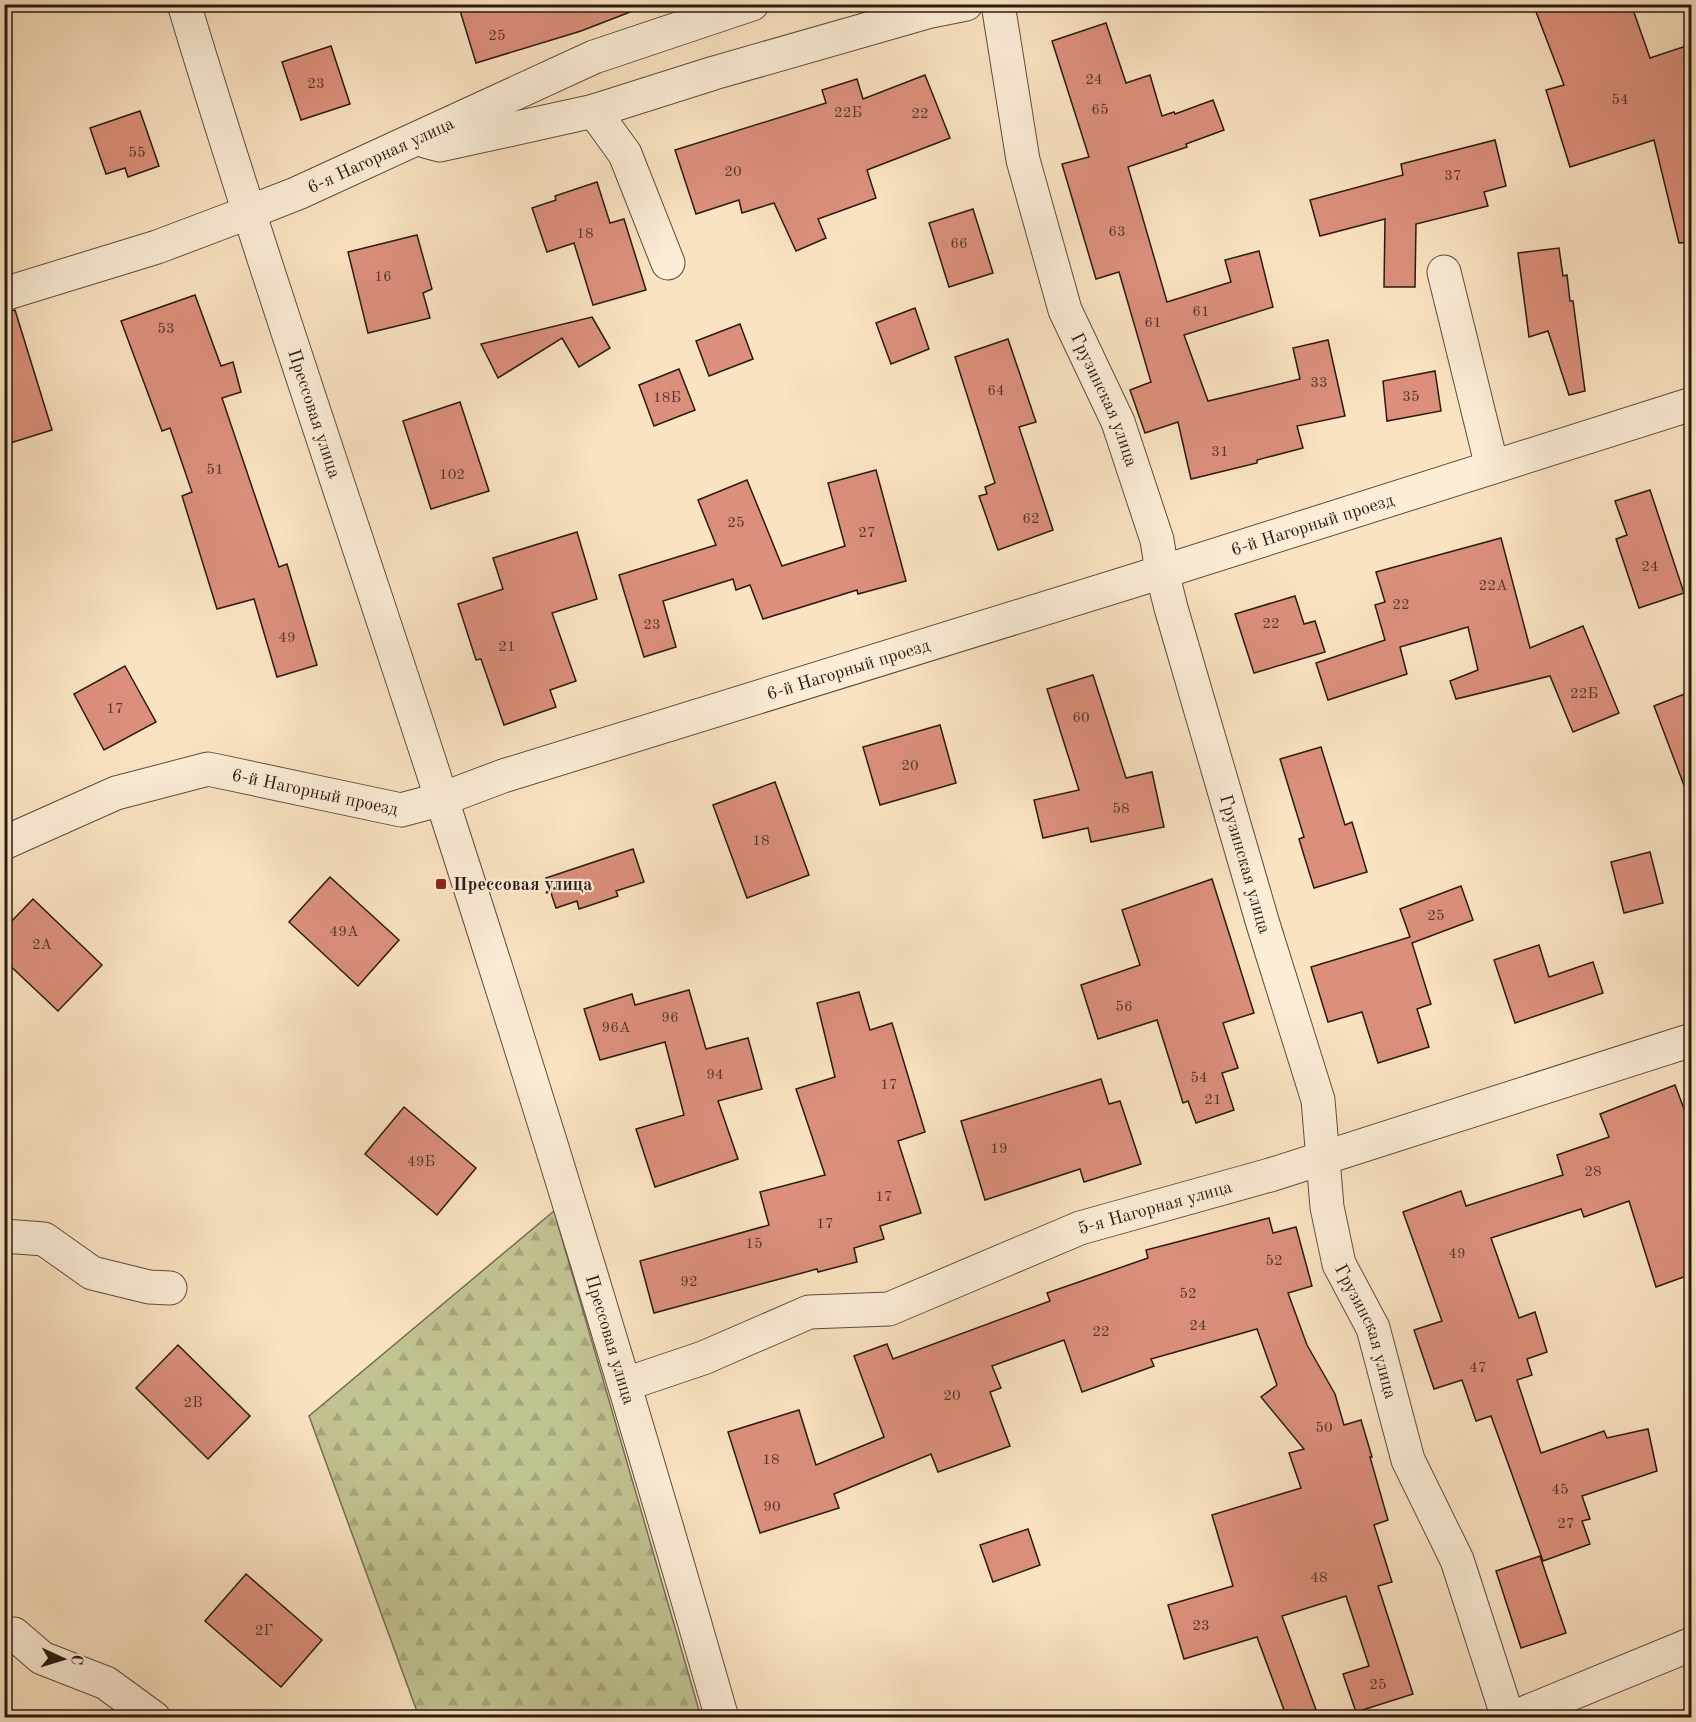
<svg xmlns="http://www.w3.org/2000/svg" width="1696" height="1722" font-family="'Old Standard TT',serif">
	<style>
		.forest { fill: url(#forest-firs); stroke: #746f52; stroke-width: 1.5 }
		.building { fill: #dc907c; stroke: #281b13; stroke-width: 1.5 }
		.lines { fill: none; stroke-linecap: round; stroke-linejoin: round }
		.minor-casing { stroke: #5c4d3e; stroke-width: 35 }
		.minor { stroke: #fcedd7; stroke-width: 33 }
		.poi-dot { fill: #8f2418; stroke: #fcedd7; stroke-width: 2 }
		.labels { text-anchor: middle; stroke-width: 4.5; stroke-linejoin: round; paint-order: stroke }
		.number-label { font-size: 15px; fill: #55382d }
		.street-label { font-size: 18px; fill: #281b13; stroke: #fcedd7 }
		.poi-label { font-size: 18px; font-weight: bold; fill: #281b13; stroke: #fcedd7; text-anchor: start }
	</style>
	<defs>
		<pattern id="forest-firs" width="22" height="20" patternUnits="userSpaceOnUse" patternTransform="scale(1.5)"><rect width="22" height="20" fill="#c1c391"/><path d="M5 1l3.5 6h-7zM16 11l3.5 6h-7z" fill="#a6a77c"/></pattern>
	</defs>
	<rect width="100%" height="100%" fill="#fae3c1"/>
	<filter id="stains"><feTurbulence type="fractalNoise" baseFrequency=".00333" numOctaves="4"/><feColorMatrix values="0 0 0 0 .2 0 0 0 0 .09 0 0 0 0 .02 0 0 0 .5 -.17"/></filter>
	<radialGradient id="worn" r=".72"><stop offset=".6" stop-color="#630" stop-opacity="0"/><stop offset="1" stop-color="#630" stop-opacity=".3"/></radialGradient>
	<polygon class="forest" points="554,1211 701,1717 419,1717 309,1416"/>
	<g class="building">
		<polygon points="458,4 637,4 638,9 581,31 476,63"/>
		<polygon points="1533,4 1631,4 1650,58 1692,44 1692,242 1679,243 1654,140 1570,167 1546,90 1564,85"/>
		<polygon points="1106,23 1126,83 1150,75 1162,116 1174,112 1175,114 1213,100 1224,130 1186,144 1187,147 1128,167 1167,302 1231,282 1225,260 1259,251 1273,307 1184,335 1208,401 1300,379 1293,348 1328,340 1345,416 1297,426 1303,448 1257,460 1257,463 1191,479 1178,422 1145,433 1130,390 1151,382 1119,272 1096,279 1062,164 1089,157 1052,41"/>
		<polygon points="331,46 350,104 301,120 282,62"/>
		<polygon points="925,75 950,138 867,170 876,198 818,219 826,238 796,251 774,203 742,213 739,200 696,214 675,150 826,103 822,90 857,79 863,99"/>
		<polygon points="140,111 159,166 128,177 125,168 106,174 90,128"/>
		<polygon points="1495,140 1506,186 1484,192 1488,206 1416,224 1415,287 1384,287 1385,219 1320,236 1310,200 1403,175 1401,164"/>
		<polygon points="597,182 610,223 624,219 646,290 593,305 574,243 547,252 532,208 556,200 555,196"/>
		<polygon points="973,209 993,273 949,287 929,223"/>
		<polygon points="417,235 432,289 423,293 430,318 368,333 348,252"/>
		<polygon points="1559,248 1563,276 1567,275 1570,301 1573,301 1585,391 1569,395 1548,331 1529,337 1518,253"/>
		<polygon points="195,295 221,366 233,362 241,392 222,398 279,567 287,564 317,665 277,677 254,599 217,609 182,496 192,492 170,428 162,431 121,321"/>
		<polygon points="915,308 929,349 891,364 876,323"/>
		<polygon points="15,310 52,430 4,445 4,312"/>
		<polygon points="592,317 610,348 579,367 562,338 498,378 481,344"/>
		<polygon points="740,324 753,359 709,376 696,341"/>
		<polygon points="1008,339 1036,422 1019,427 1053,530 998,550 979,496 987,494 985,487 995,483 955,357"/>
		<polygon points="679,369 695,410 654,426 639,385"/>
		<polygon points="1435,371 1441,411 1387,421 1383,381"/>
		<polygon points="460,402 489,491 431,509 403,421"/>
		<polygon points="876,470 906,581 858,594 857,590 763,619 750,585 736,590 733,579 663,601 676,647 644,657 619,575 716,545 698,500 747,480 782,566 845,546 828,483"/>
		<polygon points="1650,490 1684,593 1639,608 1616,539 1627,535 1615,501"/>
		<polygon points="577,532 597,599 552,613 576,681 550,690 556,707 504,725 481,659 476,660 458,604 503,589 493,558"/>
		<polygon points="1501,538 1530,648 1583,626 1619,713 1573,732 1550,676 1456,699 1450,681 1478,670 1468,627 1400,647 1407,674 1328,700 1316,663 1385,640 1375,605 1385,602 1376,572"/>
		<polygon points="1295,596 1304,624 1315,621 1325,652 1254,673 1235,614"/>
		<polygon points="125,666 156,722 104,750 74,694"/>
		<polygon points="1093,675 1126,778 1152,772 1164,827 1091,842 1088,828 1043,838 1034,800 1079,790 1047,689"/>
		<polygon points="1692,691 1692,796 1688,796 1654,706"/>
		<polygon points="940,725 956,783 880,805 863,747"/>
		<polygon points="1321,747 1345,825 1352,822 1367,872 1314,888 1299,839 1304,837 1280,759"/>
		<polygon points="775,782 809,875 747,898 713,805"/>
		<polygon points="633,849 644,882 616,891 618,896 579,909 577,901 556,908 546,878"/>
		<polygon points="1650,852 1663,903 1624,913 1611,862"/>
		<polygon points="330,877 399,940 358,986 289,922"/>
		<polygon points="1212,879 1254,1013 1223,1023 1238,1068 1222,1073 1234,1110 1196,1123 1188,1101 1183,1103 1157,1020 1098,1039 1081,985 1140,965 1122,910"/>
		<polygon points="1461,886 1473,920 1412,943 1431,1004 1417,1009 1429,1047 1378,1063 1362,1012 1328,1022 1311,967 1410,937 1400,909"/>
		<polygon points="33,899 102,965 58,1011 4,960 4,929"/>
		<polygon points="1539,945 1549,977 1593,962 1603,993 1515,1023 1494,960"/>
		<polygon points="689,990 706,1049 748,1038 762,1089 718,1101 738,1159 655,1187 636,1129 684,1115 665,1042 600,1060 584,1009 632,994 635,1005"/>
		<polygon points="859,992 870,1030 892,1023 925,1132 898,1141 921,1213 880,1226 884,1239 854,1248 857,1262 818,1272 817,1269 654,1313 640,1261 769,1225 760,1192 825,1175 796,1089 835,1077 817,1003"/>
		<polygon points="1101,1079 1109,1104 1120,1101 1141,1164 1084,1182 1080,1169 985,1200 961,1121"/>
		<polygon points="1675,1085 1692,1130 1692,1274 1656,1287 1629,1201 1584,1217 1581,1209 1491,1238 1519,1318 1535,1312 1547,1352 1527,1359 1532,1375 1517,1380 1541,1453 1604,1431 1607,1438 1648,1429 1657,1471 1582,1496 1590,1519 1582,1521 1590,1544 1543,1561 1491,1416 1476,1421 1462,1380 1434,1389 1414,1330 1442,1321 1403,1212 1461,1191 1466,1206 1563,1175 1557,1155 1609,1137 1600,1114"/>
		<polygon points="404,1107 476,1168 437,1215 365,1154"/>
		<polygon points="1269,1218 1273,1233 1296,1227 1312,1286 1288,1293 1307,1345 1335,1394 1344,1425 1361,1420 1372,1457 1370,1457 1388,1520 1374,1525 1392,1582 1378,1586 1413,1694 1356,1712 1343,1674 1369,1666 1346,1596 1282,1616 1319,1718 1287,1718 1257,1637 1184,1659 1168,1605 1233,1586 1212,1515 1301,1488 1289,1453 1304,1449 1261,1397 1277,1385 1257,1329 1151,1359 1154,1366 1082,1392 1064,1340 992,1366 1001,1388 990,1392 1010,1446 938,1472 931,1454 834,1494 839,1508 760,1533 728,1432 799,1410 816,1465 884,1437 854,1356 887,1344 893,1359 1050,1301 1047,1293 1148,1258 1146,1250"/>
		<polygon points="178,1345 250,1416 208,1459 136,1388"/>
		<polygon points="1028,1529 1040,1565 993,1582 980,1545"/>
		<polygon points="1540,1556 1566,1633 1521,1648 1496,1571"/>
		<polygon points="246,1574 322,1640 281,1687 205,1621"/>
	</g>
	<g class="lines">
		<defs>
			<g id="minor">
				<path id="s1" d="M184,4C265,272 357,537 443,803C541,1106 634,1411 722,1718"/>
				<path id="s2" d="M998,4L1023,160L1065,310L1118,422L1157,540L1162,572L1171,608L1263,924L1318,1100L1327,1207L1339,1264L1373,1328L1408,1460L1457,1560L1508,1718"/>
				<polyline points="594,111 625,154 668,263"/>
				<polyline points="425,141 440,145 594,111 714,73 931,11 966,4"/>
				<polyline points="1444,272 1492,467"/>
				<path id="s3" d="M4,294L157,247L247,213L298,193L594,57L752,4"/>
				<path id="s4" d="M4,843L116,793L208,769L401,810L442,799L503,776L1162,572L1692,404"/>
				<polyline points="4,1236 44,1239 92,1273 149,1287 170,1288"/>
				<path id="s5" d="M626,1384L703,1358L809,1312L889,1309L1080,1228L1270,1175L1692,1040"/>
				<polyline points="4,1634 14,1634 42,1658 106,1683 154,1718"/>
				<polyline points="1512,1718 1692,1644"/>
			</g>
		</defs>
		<use href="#minor" class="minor-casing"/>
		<use href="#minor" class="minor"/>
	</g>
	<rect class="poi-dot" x="435" y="878" width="12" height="12" rx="3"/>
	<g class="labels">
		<g class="number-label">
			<text x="497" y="40">25</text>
			<text x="1094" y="84">24</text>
			<text x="316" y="88">23</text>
			<text x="1620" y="104">54</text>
			<text x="1100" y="114">65</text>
			<text x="848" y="117">22Б</text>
			<text x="920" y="118">22</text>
			<text x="137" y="157">55</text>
			<text x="733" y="176">20</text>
			<text x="1453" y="180">37</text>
			<text x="1117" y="236">63</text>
			<text x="585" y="238">18</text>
			<text x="959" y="248">66</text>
			<text x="383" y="281">16</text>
			<text x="1201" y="316">61</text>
			<text x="1153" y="327">61</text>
			<text x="166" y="333">53</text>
			<text x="1319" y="387">33</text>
			<text x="996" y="395">64</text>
			<text x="1411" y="401">35</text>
			<text x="667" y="402">18Б</text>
			<text x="1220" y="456">31</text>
			<text x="215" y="474">51</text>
			<text x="452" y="479">102</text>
			<text x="1031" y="523">62</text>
			<text x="736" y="527">25</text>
			<text x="867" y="537">27</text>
			<text x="1650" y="571">24</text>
			<text x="1493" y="590">22А</text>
			<text x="1401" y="609">22</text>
			<text x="1271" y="628">22</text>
			<text x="652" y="629">23</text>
			<text x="287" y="642">49</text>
			<text x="507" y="651">21</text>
			<text x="1584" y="698">22Б</text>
			<text x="115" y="713">17</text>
			<text x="1081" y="722">60</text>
			<text x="910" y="770">20</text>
			<text x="1121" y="813">58</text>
			<text x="761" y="845">18</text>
			<text x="1436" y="920">25</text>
			<text x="344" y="936">49А</text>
			<text x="42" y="949">2А</text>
			<text x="1124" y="1011">56</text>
			<text x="670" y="1022">96</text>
			<text x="616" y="1032">96А</text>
			<text x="715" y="1079">94</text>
			<text x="1199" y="1082">54</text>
			<text x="889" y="1089">17</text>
			<text x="1213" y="1104">21</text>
			<text x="999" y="1153">19</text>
			<text x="421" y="1166">49Б</text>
			<text x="1593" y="1176">28</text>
			<text x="884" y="1201">17</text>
			<text x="825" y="1228">17</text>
			<text x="754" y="1248">15</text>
			<text x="1457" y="1258">49</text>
			<text x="1274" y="1265">52</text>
			<text x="689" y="1286">92</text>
			<text x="1188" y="1298">52</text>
			<text x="1198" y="1330">24</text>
			<text x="1101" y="1336">22</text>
			<text x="1478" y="1372">47</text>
			<text x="952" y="1400">20</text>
			<text x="193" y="1407">2В</text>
			<text x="1324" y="1432">50</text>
			<text x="771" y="1464">18</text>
			<text x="1560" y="1494">45</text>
			<text x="772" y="1511">90</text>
			<text x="1566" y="1528">27</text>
			<text x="1319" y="1582">48</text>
			<text x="1201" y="1630">23</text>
			<text x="264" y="1635">2Г</text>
			<text x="1378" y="1689">25</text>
		</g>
		<g class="street-label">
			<text dy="6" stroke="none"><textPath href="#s3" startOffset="402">6-я Нагорная улица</textPath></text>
			<text dy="6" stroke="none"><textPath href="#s2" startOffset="412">Грузинская улица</textPath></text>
			<text dy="6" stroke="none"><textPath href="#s1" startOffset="430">Прессовая улица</textPath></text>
			<text dy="6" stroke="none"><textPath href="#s4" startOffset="1370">6-й Нагорный проезд</textPath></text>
			<text dy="6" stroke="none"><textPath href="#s4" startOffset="884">6-й Нагорный проезд</textPath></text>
			<text dy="6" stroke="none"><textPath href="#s4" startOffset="327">6-й Нагорный проезд</textPath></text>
			<text dy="6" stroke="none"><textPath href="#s2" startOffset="898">Грузинская улица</textPath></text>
			<text dy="6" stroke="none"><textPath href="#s5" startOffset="562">5-я Нагорная улица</textPath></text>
			<text dy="6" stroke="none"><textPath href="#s2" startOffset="1384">Грузинская улица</textPath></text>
			<text dy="6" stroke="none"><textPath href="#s1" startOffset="1402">Прессовая улица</textPath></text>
		</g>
		<g class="poi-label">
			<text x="453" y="890">Прессовая улица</text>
		</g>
	</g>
	<rect width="1696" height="1722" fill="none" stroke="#fae3c1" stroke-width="24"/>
	<rect x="6" y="6" width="1684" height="1710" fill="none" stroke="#281b13" stroke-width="3"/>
	<rect x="12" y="12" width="1672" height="1698" fill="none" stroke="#281b13" stroke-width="1.5"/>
	<g transform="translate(63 1659) rotate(94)" stroke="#fcedd7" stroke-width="4.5" paint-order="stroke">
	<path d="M0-4.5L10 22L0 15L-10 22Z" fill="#281b13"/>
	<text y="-9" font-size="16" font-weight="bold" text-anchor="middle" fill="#281b13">С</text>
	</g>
	<rect width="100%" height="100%" filter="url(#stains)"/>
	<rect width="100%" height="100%" fill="url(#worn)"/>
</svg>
